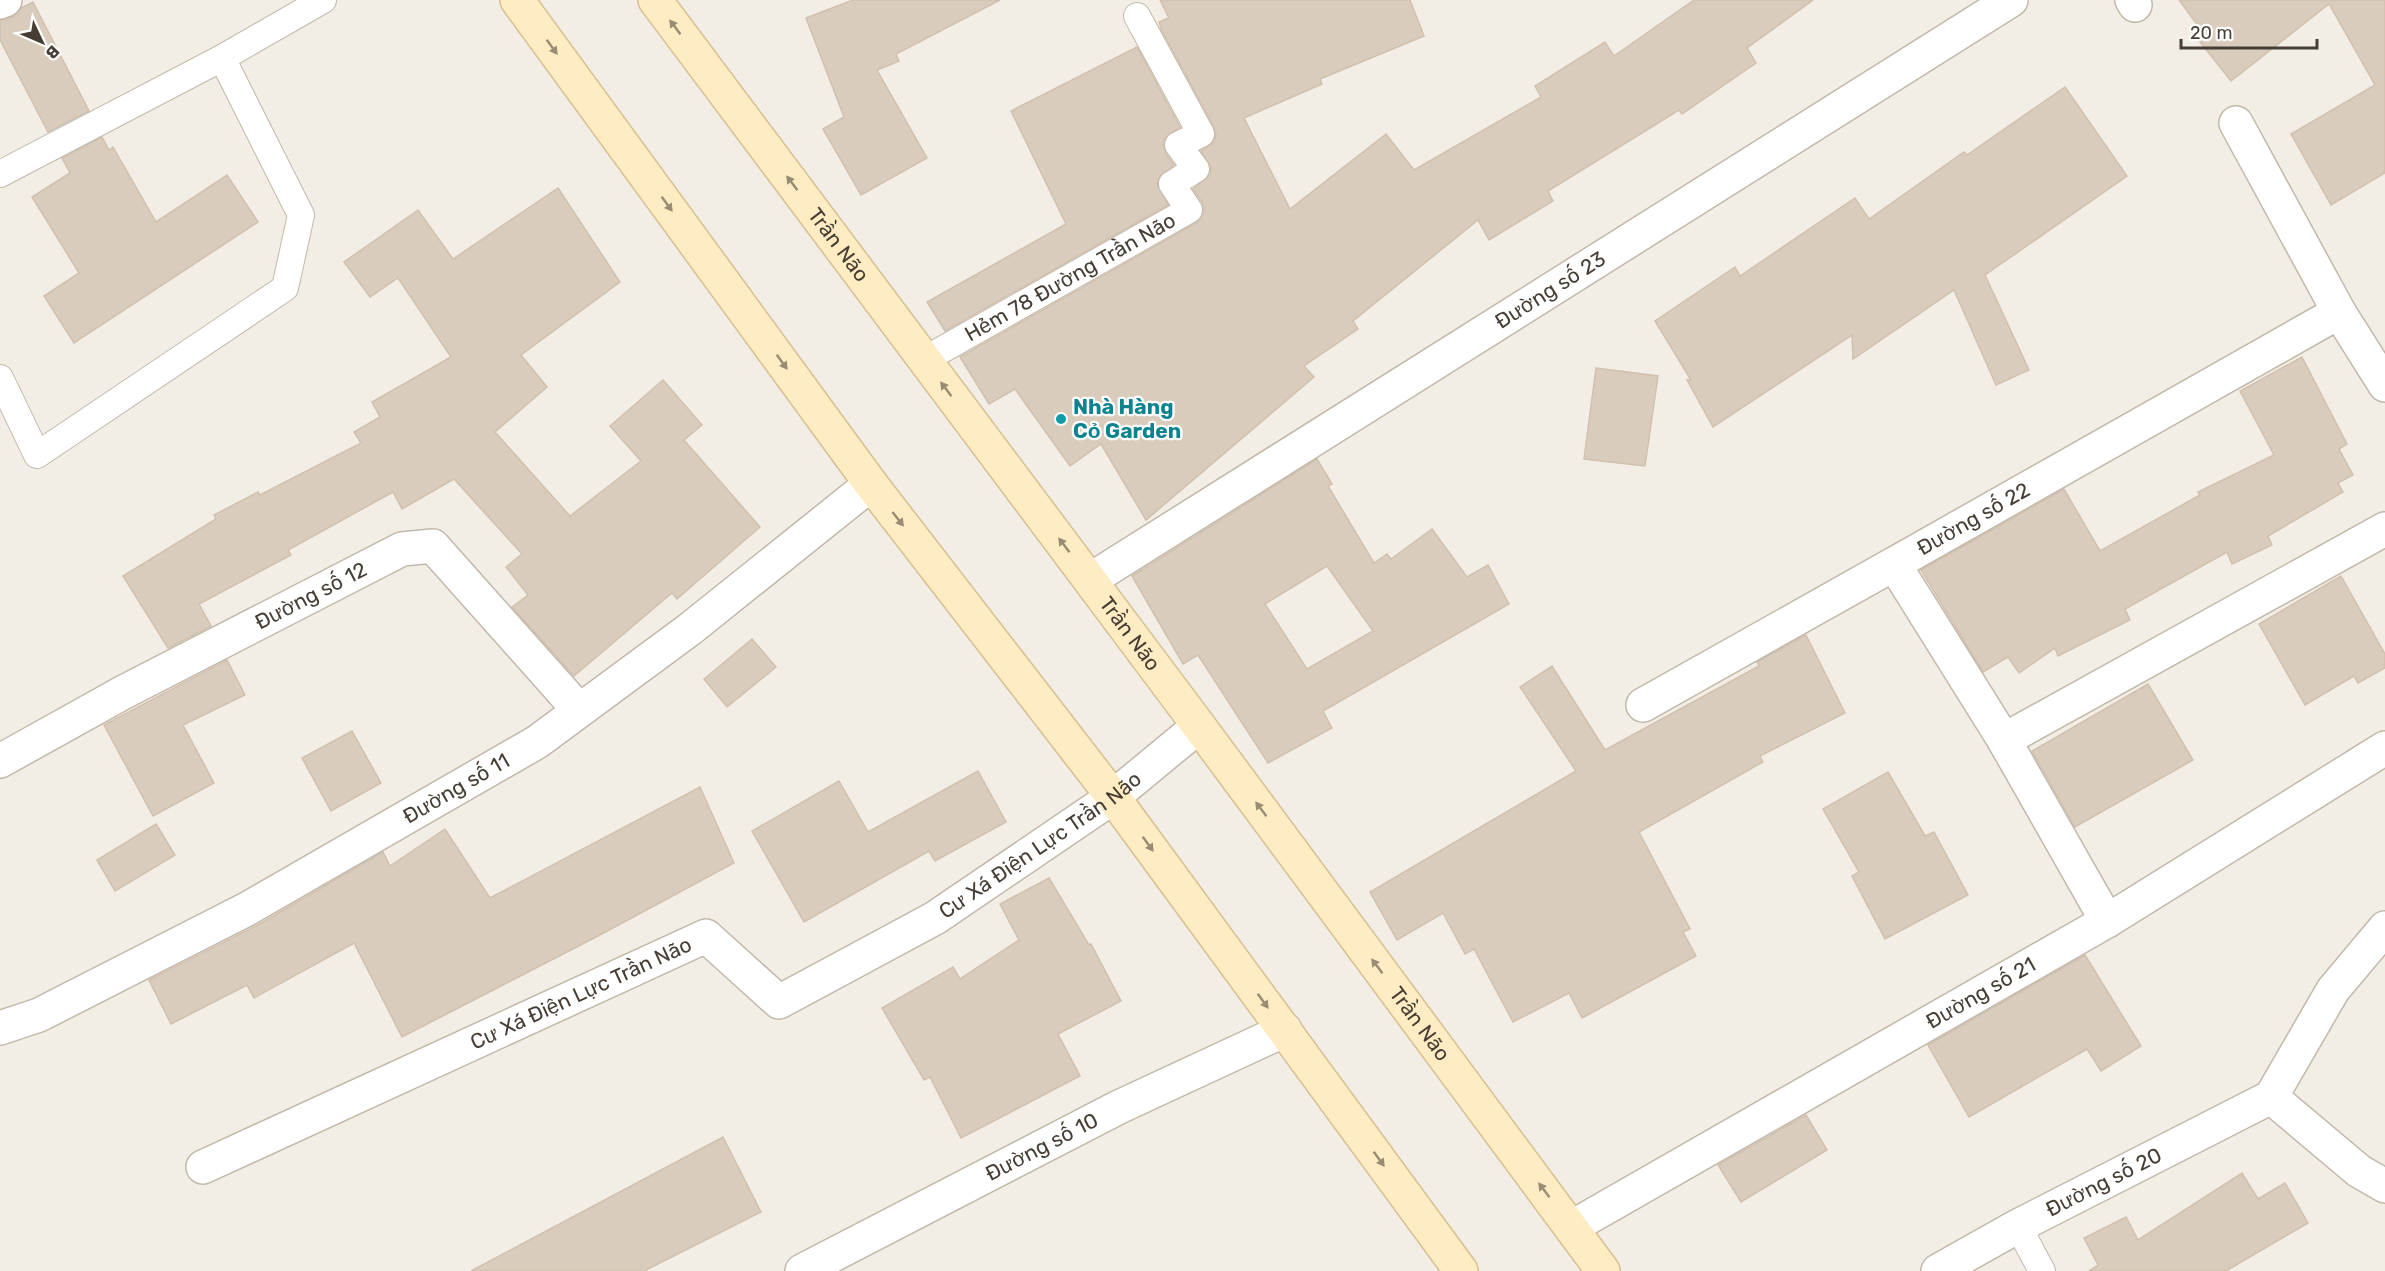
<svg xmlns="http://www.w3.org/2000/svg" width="2385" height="1271" font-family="Rubik,sans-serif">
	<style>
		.building { fill: #d9ccbd; stroke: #d1c0ad; stroke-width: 1.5; fill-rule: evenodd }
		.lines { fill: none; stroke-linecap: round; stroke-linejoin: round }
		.lane-casing { stroke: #c2b8aa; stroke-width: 28 }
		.street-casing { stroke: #c2b8aa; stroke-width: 36 }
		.secondary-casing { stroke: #d6bf92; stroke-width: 36 }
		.lane { stroke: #fff; stroke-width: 26 }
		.street { stroke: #fff; stroke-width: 33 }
		.secondary { stroke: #ffecc3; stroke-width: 33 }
		.oneway { fill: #998c74 }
		.culture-dot { fill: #0f9aa8; stroke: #fff; stroke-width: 2 }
		.labels { text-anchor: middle; stroke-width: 4.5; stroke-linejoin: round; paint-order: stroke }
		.street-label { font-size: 21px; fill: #463e34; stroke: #fff }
		.culture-label { font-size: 21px; font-weight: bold; fill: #0d838f; stroke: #fff; text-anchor: start }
	</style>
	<rect width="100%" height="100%" fill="#f3eee5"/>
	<g class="building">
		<polygon points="853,0 1000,0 896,54 899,61 877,70 927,158 861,195 823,129 844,117 806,18"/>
		<polygon points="1160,0 1410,0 1424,36 1320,79 1322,84 1244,118 1290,209 1386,134 1414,170 1541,97 1535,86 1605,42 1614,56 1694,0 1813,0 1747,48 1756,63 1682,114 1679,110 1548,191 1553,201 1489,240 1478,220 1353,321 1358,329 1304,366 1314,377 1146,520 1101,444 1070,466 1015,389 989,404 960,357 1196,223 1202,217 1204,210 1202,202 1193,189 1210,175 1211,167 1201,151 1213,143 1216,134 1214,127 1161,29 1159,22 1169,18"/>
		<polygon points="2179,0 2385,0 2385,173 2331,205 2291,134 2375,85 2329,4 2231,81 2192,32 2199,27"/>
		<polygon points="33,2 89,111 48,132 0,40 0,20 12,17 21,8"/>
		<polygon points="1137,47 1180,127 1166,137 1163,145 1166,154 1174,165 1159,177 1157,184 1168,205 945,331 927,302 1066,224 1011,111"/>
		<polygon points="2065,87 2127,176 1985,275 2029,370 1996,385 1954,290 1853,359 1852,335 1713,427 1687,380 1691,380 1655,321 1735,267 1740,276 1855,198 1869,219 1964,152 1967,155"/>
		<polygon points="102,137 109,150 113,147 156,222 227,175 258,222 74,343 44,296 79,273 32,197 70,173 62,158"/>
		<polygon points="558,188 620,282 521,355 547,387 495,432 570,516 641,461 610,426 663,380 702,425 684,440 760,527 677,599 672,593 574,676 512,607 528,595 506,567 522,554 454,479 402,509 393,492 288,550 291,555 199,604 211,626 168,648 123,576 216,519 214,515 258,492 260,495 361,443 354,432 380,417 372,402 451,357 398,278 370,297 344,262 418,210 453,259"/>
		<polygon points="2302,357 2347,444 2339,449 2353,475 2338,483 2343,492 2268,536 2272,545 2232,564 2227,552 2125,609 2130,620 2058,656 2055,648 2019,673 2008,657 1983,672 1921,570 2064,489 2100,551 2200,495 2198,492 2274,455 2240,391"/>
		<polygon points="1596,368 1658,376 1645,466 1584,459"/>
		<path d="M1317,459L1332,484L1328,486L1374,563L1387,554L1391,559L1432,529L1467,577L1488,565L1509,604L1323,711L1332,728L1268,763L1198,655L1183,664L1132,576ZM1327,566L1373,631L1307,669L1265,604Z"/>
		<polygon points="2341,576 2385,654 2385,668 2358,683 2354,676 2305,705 2259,624"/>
		<polygon points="1806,635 1845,713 1760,756 1763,762 1639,832 1690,929 1683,932 1696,956 1582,1018 1569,993 1513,1022 1474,949 1465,954 1443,913 1397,940 1370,892 1576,771 1520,687 1552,666 1605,750 1759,666 1757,662"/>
		<polygon points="752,639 776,667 727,707 704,679"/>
		<polygon points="227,660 245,695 183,725 214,783 153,816 104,725"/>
		<polygon points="2148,684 2193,760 2075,827 2032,751"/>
		<polygon points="352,731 381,783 331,811 302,758"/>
		<polygon points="978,771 1006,822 935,861 929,851 804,922 752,831 839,781 868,832"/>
		<polygon points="1888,772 1925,836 1934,832 1968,895 1885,939 1852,876 1859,872 1823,809"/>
		<polygon points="700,787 734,863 598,936 402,1037 354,943 254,998 247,985 171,1024 149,980 256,926 383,852 390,866 445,829 490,898"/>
		<polygon points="156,824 175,855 115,891 97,860"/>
		<polygon points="1049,878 1089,945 1091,944 1121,1001 1058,1034 1080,1076 961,1138 930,1077 924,1080 882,1008 953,967 960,979 1019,940 1000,904"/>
		<polygon points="2085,955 2141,1046 2101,1071 2087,1049 1969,1117 1928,1045"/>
		<polygon points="1806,1115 1827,1150 1741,1202 1718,1165"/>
		<polygon points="723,1137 761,1212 644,1271 471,1271"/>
		<polygon points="2242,1173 2258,1199 2285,1183 2308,1223 2226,1271 2089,1271 2098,1265 2084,1238 2126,1217 2138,1240"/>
	</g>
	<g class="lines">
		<defs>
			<g id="lane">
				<polyline points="0,174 222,58 323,0"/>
				<path id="s1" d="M924,360L1189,210L1172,184L1196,169L1178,145L1201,134L1137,16"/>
				<polyline points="0,378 37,455 285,288 301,215 222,58"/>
				<polyline points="2018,1226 2042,1271"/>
			</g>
			<g id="street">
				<polyline points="2132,0 2135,5"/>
				<polyline points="0,2 5,0"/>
				<polyline points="2236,123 2339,312 2385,385"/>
				<path id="s2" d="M1090,580L2011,0"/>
				<polyline points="1643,705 1894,564"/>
				<polyline points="2004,740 2385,529"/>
				<path id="s3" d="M0,761L124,692L402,549L433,546L579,710"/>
				<path id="s4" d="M2107,921L2004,740L1894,564L2339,312"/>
				<path id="s5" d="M0,1028L39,1015L247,909L537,742L690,629L871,484"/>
				<polyline points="2271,1097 2359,1171 2385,1186"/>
				<path id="s6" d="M203,1167L706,936L779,1002L935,918L1113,797L1199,726"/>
				<path id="s7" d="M1572,1227L2107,921L2385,748"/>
				<path id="s8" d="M802,1271L1119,1107L1285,1030"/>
				<path id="s9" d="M1938,1271L2018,1226L2271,1097L2333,990L2385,928"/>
			</g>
			<g id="secondary">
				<polyline points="517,0 871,484 1113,797 1461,1271"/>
				<path id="s10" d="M655,0L1199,726L1603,1271"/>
			</g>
		</defs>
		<use href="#lane" class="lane-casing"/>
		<use href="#street" class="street-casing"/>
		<use href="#secondary" class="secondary-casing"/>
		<use href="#lane" class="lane"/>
		<use href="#street" class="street"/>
		<use href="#secondary" class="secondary"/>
	</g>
	<defs><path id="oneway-solid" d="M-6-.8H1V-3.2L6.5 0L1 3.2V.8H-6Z" transform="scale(1.5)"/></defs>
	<g class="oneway">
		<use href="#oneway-solid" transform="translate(675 27) rotate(-127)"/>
		<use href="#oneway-solid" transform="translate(552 47) rotate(54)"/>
		<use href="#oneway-solid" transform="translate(792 183) rotate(-127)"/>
		<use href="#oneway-solid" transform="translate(667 204) rotate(54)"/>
		<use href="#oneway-solid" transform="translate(782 362) rotate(54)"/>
		<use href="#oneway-solid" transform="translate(946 389) rotate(-127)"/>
		<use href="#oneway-solid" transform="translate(898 519) rotate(52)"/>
		<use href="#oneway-solid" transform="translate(1064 545) rotate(-127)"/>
		<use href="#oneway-solid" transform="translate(1261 809) rotate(-127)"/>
		<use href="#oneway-solid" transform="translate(1148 844) rotate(54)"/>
		<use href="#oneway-solid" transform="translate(1377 966) rotate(-127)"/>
		<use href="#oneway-solid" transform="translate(1263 1001) rotate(54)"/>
		<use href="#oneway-solid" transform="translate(1379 1159) rotate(54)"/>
		<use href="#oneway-solid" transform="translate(1544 1190) rotate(-127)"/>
	</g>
	<circle class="culture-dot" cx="1061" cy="419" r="6"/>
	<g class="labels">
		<g class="street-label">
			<text dy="7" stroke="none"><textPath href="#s10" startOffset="306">Trần Não</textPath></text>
			<text dy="7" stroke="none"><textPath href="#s1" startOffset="168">Hẻm 78 Đường Trần Não</textPath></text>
			<text dy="7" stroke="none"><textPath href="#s2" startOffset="544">Đường số 23</textPath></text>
			<text dy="7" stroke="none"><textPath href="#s4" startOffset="507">Đường số 22</textPath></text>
			<text dy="7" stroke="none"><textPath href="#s3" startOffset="352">Đường số 12</textPath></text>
			<text dy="7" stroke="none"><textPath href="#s10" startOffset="792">Trần Não</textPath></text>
			<text dy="7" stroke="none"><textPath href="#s5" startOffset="516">Đường số 11</textPath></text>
			<text dy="7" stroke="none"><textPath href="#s6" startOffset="957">Cư Xá Điện Lực Trần Não</textPath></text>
			<text dy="7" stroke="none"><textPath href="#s7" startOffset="471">Đường số 21</textPath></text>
			<text dy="7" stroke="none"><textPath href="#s6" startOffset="416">Cư Xá Điện Lực Trần Não</textPath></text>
			<text dy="7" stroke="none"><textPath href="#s10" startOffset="1278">Trần Não</textPath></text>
			<text dy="7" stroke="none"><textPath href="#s8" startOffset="270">Đường số 10</textPath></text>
			<text dy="7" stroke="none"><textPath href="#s9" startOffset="188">Đường số 20</textPath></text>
		</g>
		<g class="culture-label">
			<text x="1073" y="414">Nhà Hàng<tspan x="1073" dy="24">Cỏ Garden</tspan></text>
		</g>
	</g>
	<g transform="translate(42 42) rotate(134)" stroke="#ffffff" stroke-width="4.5" paint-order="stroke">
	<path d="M0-4.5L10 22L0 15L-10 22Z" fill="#463e34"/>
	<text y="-9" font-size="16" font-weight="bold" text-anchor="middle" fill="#463e34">B</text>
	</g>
	<path d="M2181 39v9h136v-9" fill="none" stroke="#463e34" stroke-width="3"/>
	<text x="2190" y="39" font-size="18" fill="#463e34" stroke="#ffffff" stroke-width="4.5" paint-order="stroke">20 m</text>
</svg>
